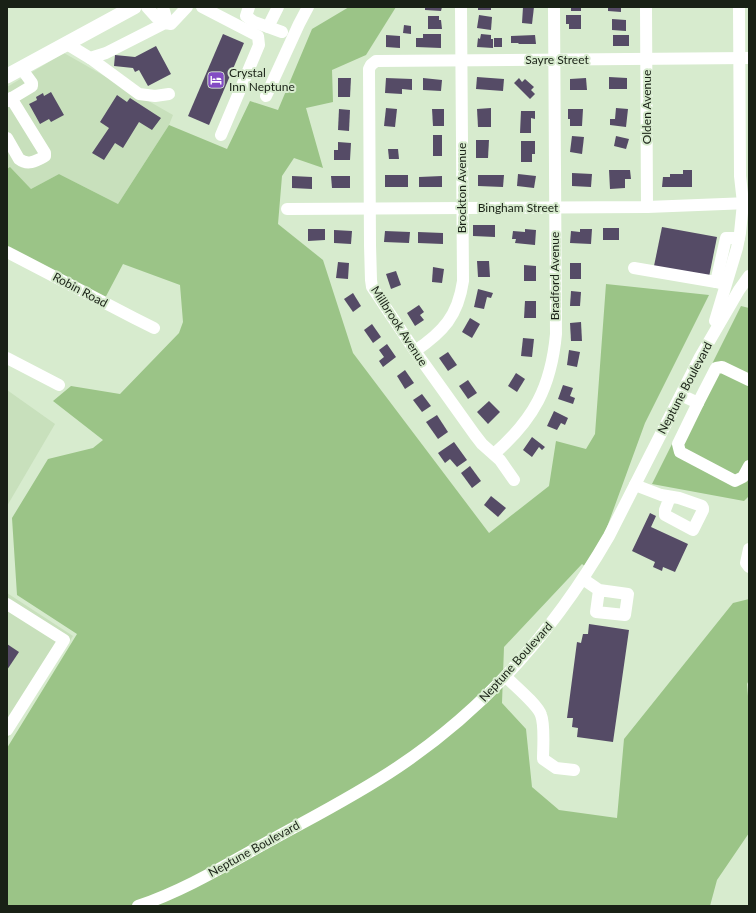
<svg xmlns="http://www.w3.org/2000/svg" width="756" height="913" font-family="Lato,sans-serif">
	<style>
		.built { fill: #c8e0bc }
		.green { fill: #9bc487 }
		.building { fill: #554b66 }
		.lines { fill: none; stroke-linecap: round; stroke-linejoin: round }
		.minor { stroke: #fff; stroke-width: 12 }
		.major { stroke: #fff; stroke-width: 15 }
		.labels { text-anchor: middle; stroke-width: 4; stroke-linejoin: round; paint-order: stroke }
		.street-label { font-size: 12px; fill: #192116; stroke: #d7ebce }
		.poi-label { font-size: 12px; fill: #192116; stroke: #d7ebce; text-anchor: start }
	</style>
	<rect width="100%" height="100%" fill="#d7ebce"/>
	<g class="built">
		<polygon points="64,53 173,115 169,125 118,204 59,174 31,189 10,168 7,169 7,87"/>
		<polygon points="7,390 55,424 7,506"/>
		<polygon points="7,593 73,636 7,740"/>
	</g>
	<g class="green">
		<polygon points="349,7 396,7 366,55 332,70 333,102 306,108 323,168 294,158 282,176 278,224 323,260 353,353 489,533 549,486 556,441 586,449 595,434 606,284 709,295 645,423 591,571 582,564 504,647 502,703 526,729 532,787 559,810 617,818 624,739 733,603 749,599 749,680 747,684 749,708 749,833 717,880 710,906 7,906 7,748 77,634 17,595 12,518 48,459 93,448 103,440 53,401 71,386 120,394 179,333 183,322 180,285 123,264 103,302 7,255 7,169 10,167 31,189 59,174 118,204 169,125 227,149 250,101 278,110 312,29"/>
		<polygon points="741,306 749,308 749,496 744,501 652,484"/>
	</g>
	<g class="building">
		<polygon points="425,7 442,7 441,11 425,10"/>
		<rect x="478" y="7" width="13" height="3"/>
		<polygon points="523,7 534,7 532,24 522,23"/>
		<rect x="571" y="7" width="10" height="4"/>
		<polygon points="608,7 621,7 621,12 608,11"/>
		<polygon points="479,15 492,17 491,30 477,28"/>
		<polygon points="566,15 581,15 581,29 569,29 569,24 566,24"/>
		<polygon points="428,16 439,16 439,20 441,20 442,29 428,29"/>
		<polygon points="612,19 626,20 626,31 612,30"/>
		<polygon points="404,25 411,26 411,34 403,33"/>
		<polygon points="223,34 244,43 209,125 188,116"/>
		<polygon points="423,34 441,34 441,48 416,47 416,38 423,38"/>
		<polygon points="481,34 491,35 491,39 493,39 493,48 477,47 478,38 480,39"/>
		<polygon points="386,35 400,36 400,48 386,47"/>
		<polygon points="535,35 536,44 519,44 518,43 511,43 511,36"/>
		<rect x="613" y="35" width="16" height="11"/>
		<rect x="494" y="38" width="8" height="9"/>
		<polygon points="156,46 171,74 148,86 139,70 135,72 133,68 114,66 115,55 135,57"/>
		<polygon points="477,77 504,79 503,91 476,89"/>
		<polygon points="609,77 627,78 627,89 609,89"/>
		<polygon points="338,78 351,78 350,97 338,97"/>
		<polygon points="386,78 412,79 412,90 402,89 402,94 385,93"/>
		<polygon points="423,78 442,80 441,91 423,90"/>
		<polygon points="519,78 522,82 525,79 534,87 531,90 535,94 530,99 514,83"/>
		<polygon points="586,78 587,90 570,90 570,79"/>
		<polygon points="51,92 64,115 51,122 49,119 40,124 29,104 37,100 36,97 43,93 44,96"/>
		<polygon points="117,95 127,102 130,98 161,118 152,130 139,122 123,148 115,143 104,160 92,153 109,128 100,122"/>
		<polygon points="386,108 397,109 395,127 384,126"/>
		<polygon points="491,108 491,127 478,127 477,109"/>
		<polygon points="616,108 628,109 626,127 610,125 610,119 615,119"/>
		<polygon points="339,109 350,110 349,131 338,130"/>
		<polygon points="432,109 444,109 444,126 433,126"/>
		<polygon points="568,109 583,109 582,126 570,126 570,119 568,119"/>
		<polygon points="521,111 535,111 535,119 531,118 531,133 520,133"/>
		<rect x="433" y="135" width="9" height="21"/>
		<polygon points="572,136 584,137 582,154 570,152"/>
		<polygon points="616,136 629,139 626,149 614,146"/>
		<polygon points="476,140 489,140 488,158 476,158"/>
		<polygon points="521,141 535,141 535,154 532,154 532,162 521,162"/>
		<polygon points="338,142 351,143 350,160 334,160 334,150 338,150"/>
		<polygon points="388,149 398,149 399,159 389,159"/>
		<polygon points="609,170 630,170 631,179 625,179 625,188 610,189"/>
		<polygon points="683,170 692,170 692,187 662,187 663,177 670,177 670,174 683,174"/>
		<polygon points="572,173 592,174 591,187 572,186"/>
		<polygon points="518,174 536,176 534,188 517,186"/>
		<rect x="385" y="175" width="23" height="12"/>
		<polygon points="478,175 504,175 503,187 478,186"/>
		<polygon points="292,176 312,177 312,189 292,188"/>
		<polygon points="331,176 350,176 350,188 332,188"/>
		<polygon points="442,176 442,187 419,187 419,177"/>
		<polygon points="473,225 495,225 495,237 473,236"/>
		<polygon points="662,227 717,237 709,277 654,266"/>
		<rect x="603" y="228" width="16" height="12"/>
		<polygon points="308,229 325,229 325,240 308,241"/>
		<polygon points="525,229 536,230 535,245 515,243 516,239 512,239 513,231 525,232"/>
		<polygon points="580,229 592,229 591,244 570,243 571,231 580,232"/>
		<polygon points="334,230 352,231 351,244 334,243"/>
		<polygon points="385,231 410,232 409,243 384,242"/>
		<polygon points="418,232 443,233 443,244 418,243"/>
		<polygon points="477,261 489,261 490,277 478,277"/>
		<polygon points="338,262 349,263 348,279 336,278"/>
		<rect x="570" y="263" width="11" height="16"/>
		<polygon points="524,265 536,266 536,281 524,281"/>
		<polygon points="433,267 444,269 442,283 432,282"/>
		<polygon points="396,271 401,285 391,289 386,274"/>
		<polygon points="478,289 493,293 491,298 487,297 484,309 474,307"/>
		<polygon points="571,291 581,292 580,306 570,306"/>
		<polygon points="353,293 361,306 353,312 344,299"/>
		<polygon points="525,301 536,301 536,318 524,318"/>
		<polygon points="419,305 424,312 420,315 424,320 415,326 407,313"/>
		<polygon points="470,318 480,324 472,338 462,332"/>
		<polygon points="581,322 582,341 571,341 570,323"/>
		<polygon points="372,324 381,337 373,343 364,330"/>
		<polygon points="523,338 534,339 532,357 521,356"/>
		<polygon points="387,344 396,357 383,367 379,361 384,357 379,350"/>
		<polygon points="569,350 580,352 577,367 567,365"/>
		<polygon points="448,352 457,365 448,371 439,358"/>
		<polygon points="405,370 414,383 405,389 397,376"/>
		<polygon points="516,373 525,379 517,392 508,386"/>
		<polygon points="468,380 477,393 468,399 459,386"/>
		<polygon points="563,385 573,388 570,396 575,398 573,404 558,399"/>
		<polygon points="422,394 431,406 422,412 413,400"/>
		<polygon points="489,401 500,412 488,424 477,412"/>
		<polygon points="554,411 568,418 565,425 561,423 557,430 547,426"/>
		<polygon points="437,415 448,432 438,439 426,422"/>
		<polygon points="532,437 545,447 542,450 539,447 532,457 523,450"/>
		<polygon points="454,442 467,460 457,467 450,459 445,463 438,453"/>
		<polygon points="470,466 481,481 472,488 461,473"/>
		<polygon points="491,496 506,508 498,517 484,505"/>
		<polygon points="650,513 656,516 651,527 688,544 675,572 663,567 662,571 653,567 655,562 632,551"/>
		<polygon points="589,624 629,630 613,742 577,737 578,728 572,727 573,718 567,718 577,642 581,643 583,634 588,634"/>
		<polygon points="7,644 19,652 7,670"/>
	</g>
	<g class="lines">
		<g class="minor">
			<polyline points="147,7 156,17 165,23 166,18 163,7"/>
			<polyline points="202,7 258,36 259,45 221,135"/>
			<polyline points="249,7 246,16 254,22 282,32"/>
			<polyline points="646,7 647,207"/>
			<polyline points="268,27 278,7"/>
			<polyline points="67,44 90,58 106,53 165,23 171,24 187,7"/>
			<polyline points="90,58 139,94 155,96 169,94"/>
			<polyline points="266,96 299,24 308,7"/>
			<polyline points="7,101 32,86 32,83 21,68"/>
			<path d="M7,138L19,159C28,166 36,161 45,156V153L11,98"/>
			<polyline points="287,209 647,207 749,203"/>
			<polyline points="7,252 134,318 154,328"/>
			<polyline points="634,268 716,282"/>
			<polyline points="724,284 716,282 726,238 739,238"/>
			<polyline points="715,321 737,248 740,233 743,203 740,176 739,7"/>
			<path d="M415,351C443,332 458,316 463,281L461,7"/>
			<polyline points="7,358 59,385"/>
			<polyline points="681,395 698,403 716,368 722,367 749,380"/>
			<polyline points="698,403 678,444 680,452 735,481 743,477 749,466"/>
			<path d="M494,454C534,419 551,387 556,334L554,7"/>
			<polyline points="514,480 500,460 482,444 475,435 415,351 372,287 371,280 370,245 369,69 371,65 376,61 749,58"/>
			<polyline points="635,485 661,495 679,498 702,506 703,508 703,510 693,530 665,515 665,510 670,497"/>
			<polyline points="749,549 746,563 749,567"/>
			<polyline points="583,579 599,590 628,594 625,615 596,612 599,590"/>
			<polyline points="7,604 64,640 7,730"/>
			<path d="M506,677C514,685 538,705 541,715C545,725 543,748 543,759L556,768L574,770"/>
			<path d="M138,906C186,890 229,863 273,839C315,816 358,794 398,767C486,708 556,628 609,536L700,357L739,290L749,276"/>
		</g>
		<polyline class="major" points="7,76 134,7"/>
	</g>
	<defs>
		<symbol id="hotel-square" viewBox="-11 -11 22 22"><rect x="-9" y="-9" width="18" height="18" rx="4" fill="#834cc3" stroke="#d7ebce"/><path d="M-6-4.5h1.5V1H6V5H4.5V3h-9V5H-6ZM-4 0a1.8 1.8 0 1 1 3.6 0ZM.5 0V-2.5h3Q6-2.5 6 0Z" fill="#fff"/></symbol>
	</defs>
	<g fill-rule="evenodd">
		<use href="#hotel-square" x="206" y="70" width="20" height="20"/>
	</g>
	<g class="labels">
		<g class="street-label">
			<text x="557" y="64">Sayre Street</text>
			<text transform="translate(647 107) rotate(-90)" y="4">Olden Avenue</text>
			<text transform="translate(462 188) rotate(-90)" y="4">Brockton Avenue</text>
			<text x="518" y="212">Bingham Street</text>
			<text transform="translate(555 276) rotate(-90)" y="4">Bradford Avenue</text>
			<text transform="translate(80 290) rotate(28)" y="4">Robin Road</text>
			<text transform="translate(399 326) rotate(57)" y="4">Millbrook Avenue</text>
			<text transform="translate(685 388) rotate(-62)" y="4">Neptune Boulevard</text>
			<text transform="translate(516 662) rotate(-48)" y="4">Neptune Boulevard</text>
			<text transform="translate(254 849) rotate(-29)" y="4">Neptune Boulevard</text>
		</g>
		<g class="poi-label">
			<text x="229" y="77">Crystal<tspan x="229" dy="14">Inn Neptune</tspan></text>
		</g>
	</g>
	<rect width="756" height="913" fill="none" stroke="#192116" stroke-width="16"/>
</svg>
